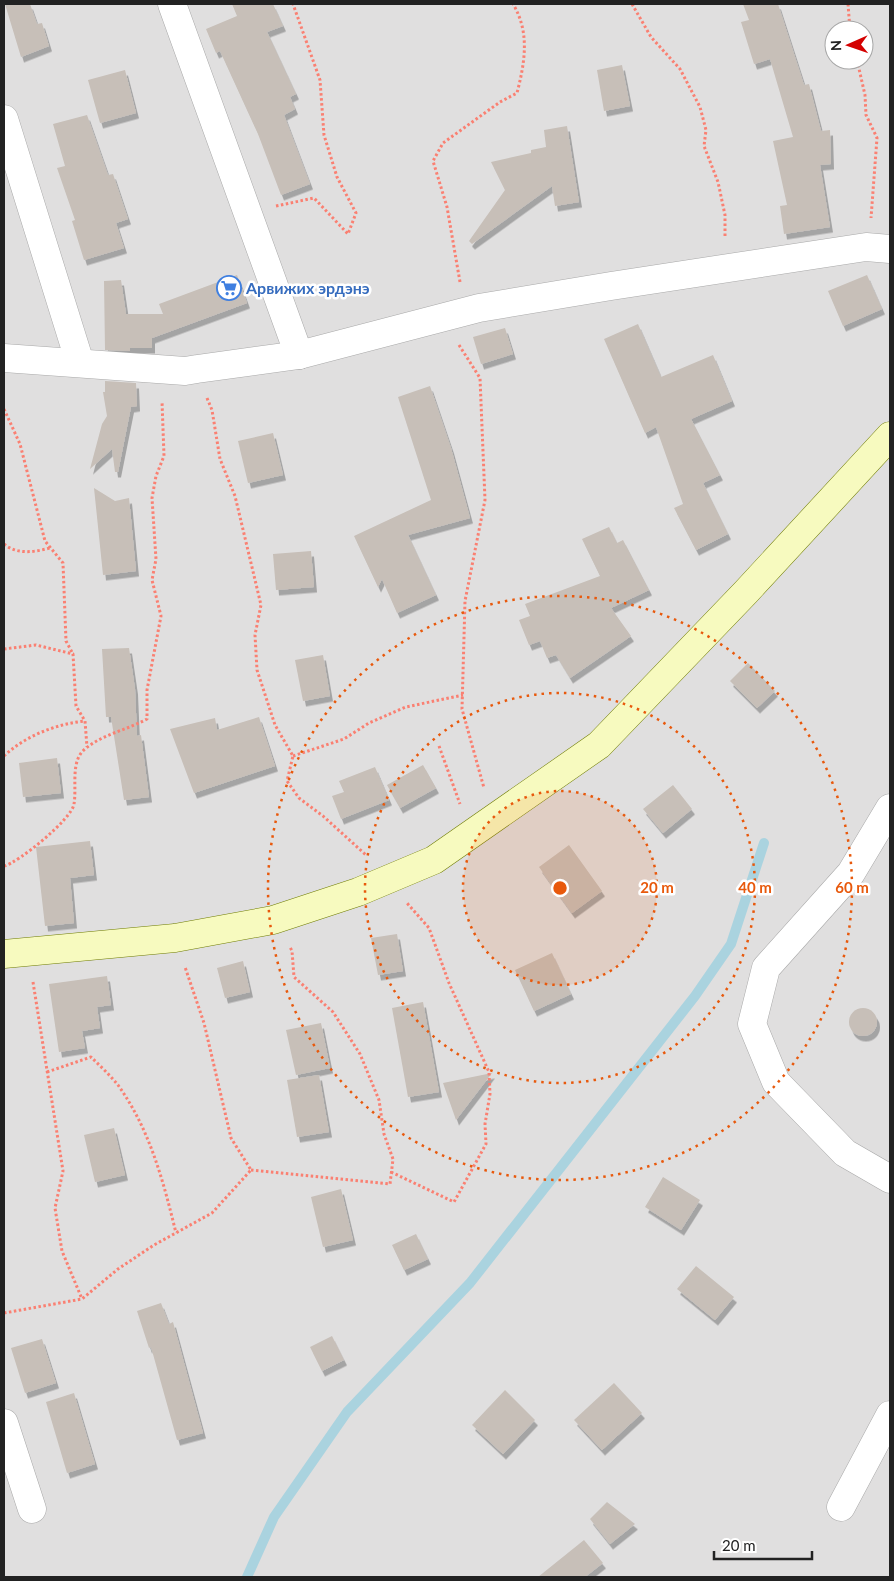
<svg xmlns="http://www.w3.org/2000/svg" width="894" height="1581" font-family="Lato,sans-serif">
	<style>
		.residential { fill: #e0dfdf; fill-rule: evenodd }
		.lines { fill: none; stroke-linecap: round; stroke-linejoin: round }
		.stream { stroke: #aad3df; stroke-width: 10 }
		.building { fill: #c7bfb8; filter: url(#shadow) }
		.street-casing { stroke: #a9a9a9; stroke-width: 29 }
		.secondary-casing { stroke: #707d05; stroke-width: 29 }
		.path { stroke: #fa8072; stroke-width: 3; stroke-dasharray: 2.5 2.5; stroke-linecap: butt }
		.street { stroke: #fff; stroke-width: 28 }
		.secondary { stroke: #f7fabf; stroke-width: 28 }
		.ring { fill: none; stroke: #e8590c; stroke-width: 2.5; stroke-dasharray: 2.5 5 }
		.labels { text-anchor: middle; stroke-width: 5; stroke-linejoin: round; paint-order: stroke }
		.shop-label { font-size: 16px; font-weight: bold; fill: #366cbe; stroke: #fff; text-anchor: start }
		.centre { fill: #e8590c; stroke: #fff; stroke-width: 2.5 }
		.ring-label { font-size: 15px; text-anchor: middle; font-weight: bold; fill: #e8590c; stroke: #fff; stroke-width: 5; stroke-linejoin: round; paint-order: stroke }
	</style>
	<defs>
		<filter id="shadow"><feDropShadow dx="3" dy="5.5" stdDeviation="0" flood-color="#0004"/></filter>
	</defs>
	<rect width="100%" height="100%" fill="#f2efe9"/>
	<path class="residential" d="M4,4H890V1577H4ZM834,30H864V60H834Z"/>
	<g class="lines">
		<polyline class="stream" points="247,1577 274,1517 347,1412 470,1283 695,996 731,944 764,843"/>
	</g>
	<g class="building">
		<polygon points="5,4 30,4 37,24 42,23 49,46 21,57"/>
		<polygon points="232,4 273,4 283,26 267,32 296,94 290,97 295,109 284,115 310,184 281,195 258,134 220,51 216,53 206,29 237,16"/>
		<polygon points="743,4 778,4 804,85 809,84 821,131 830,130 831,164 820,165 830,227 784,234 780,206 787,205 773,141 793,137 770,59 754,64 741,22 749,20"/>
		<polygon points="622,65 630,106 604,111 597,70"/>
		<polygon points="125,70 136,113 100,123 88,80"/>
		<polygon points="87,115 108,175 113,174 128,219 116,223 124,248 84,260 72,221 75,220 57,168 65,166 53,124"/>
		<polygon points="567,126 579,202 555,206 552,186 472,244 469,241 505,190 491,162 531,153 531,150 546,147 544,130"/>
		<polygon points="237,275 247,303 152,338 152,348 130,348 130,351 105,350 104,281 121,280 126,314 163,314 159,304"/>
		<polygon points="867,275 882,309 843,326 828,291"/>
		<polygon points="638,324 661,377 713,355 732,401 691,419 720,475 703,483 728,534 696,550 674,508 683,504 656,427 645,433 604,339"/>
		<polygon points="505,328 513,354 481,364 473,337"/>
		<polygon points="105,381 136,383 137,406 131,407 118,472 115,472 112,449 90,469 102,424 107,416 103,392 105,392"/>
		<polygon points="430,386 451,448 470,518 408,535 436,595 397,613 382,579 378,587 354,536 431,500 398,397"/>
		<polygon points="273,433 283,475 248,483 238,441"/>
		<polygon points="94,488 115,501 129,498 136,571 103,575"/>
		<polygon points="609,527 617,543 623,540 649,590 611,608 631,636 570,678 556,655 547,658 540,641 529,645 519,620 530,616 525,604 600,576 582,539"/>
		<polygon points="311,551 314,587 276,590 273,554"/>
		<polygon points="129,648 135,689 137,736 141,735 149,797 124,800 111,717 106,717 102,649"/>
		<polygon points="323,655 330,696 303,701 295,660"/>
		<polygon points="748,663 775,691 757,708 730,681"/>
		<polygon points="259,717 275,766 194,793 170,729 215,718 217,730"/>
		<polygon points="57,758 61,793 23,797 19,763"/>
		<polygon points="423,765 436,788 400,808 387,785"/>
		<polygon points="375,767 389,800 341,819 332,796 344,792 339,781"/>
		<polygon points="673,785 692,809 663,833 643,809"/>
		<polygon points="90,841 94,875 70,878 74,923 45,926 36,847"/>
		<polygon points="569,845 602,891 572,913 539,867"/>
		<polygon points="397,934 403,971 378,975 371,938"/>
		<polygon points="552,953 571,994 534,1011 515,970"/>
		<polygon points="243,961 250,992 225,998 217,968"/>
		<polygon points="107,976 111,1005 97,1007 100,1028 82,1031 85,1048 59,1052 49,984"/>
		<polygon points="423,1002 439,1092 408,1097 392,1008"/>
		<circle cx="863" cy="1022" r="14"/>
		<polygon points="321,1023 330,1068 296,1075 286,1030"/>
		<polygon points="492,1073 456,1120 443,1083"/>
		<polygon points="319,1075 329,1132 297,1137 287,1080"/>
		<polygon points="114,1128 125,1175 95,1182 84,1135"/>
		<polygon points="663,1177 700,1200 681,1230 645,1207"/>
		<polygon points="341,1189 353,1240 323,1247 311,1197"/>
		<polygon points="416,1234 428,1259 404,1270 392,1245"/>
		<polygon points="696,1266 734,1297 715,1320 677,1289"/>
		<polygon points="161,1303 169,1324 173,1322 203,1433 177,1440 151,1347 149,1348 137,1311"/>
		<polygon points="332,1336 344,1360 322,1371 310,1347"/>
		<polygon points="42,1339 56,1383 25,1393 11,1348"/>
		<polygon points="614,1383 642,1413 602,1450 574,1420"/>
		<polygon points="505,1390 535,1420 503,1454 472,1425"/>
		<polygon points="74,1393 95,1464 67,1473 46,1402"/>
		<polygon points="607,1502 635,1524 610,1544 590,1519"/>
		<polygon points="584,1540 603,1563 585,1577 538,1577"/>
	</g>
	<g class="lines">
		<defs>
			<g id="street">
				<polyline points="172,4 299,355"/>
				<polyline points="4,119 80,363"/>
				<polyline points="4,358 185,371 197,369 299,355 479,308 611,286 866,247 890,249"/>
				<polyline points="890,808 851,873 766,968 752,1024 776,1082 845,1153 890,1179"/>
				<polyline points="4,1423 32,1509"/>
				<polyline points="841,1507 890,1415"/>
			</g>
			<polyline id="secondary" points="4,954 175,938 273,920 358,892 434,860 599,745 746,592 890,436"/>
		</defs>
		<use href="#street" class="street-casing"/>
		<use href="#secondary" class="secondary-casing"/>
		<g class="path">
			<polyline points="632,4 651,37 680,69 700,107 706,130 704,146 718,182 725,215 725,238"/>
			<polyline points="848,4 850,30"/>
			<polyline points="857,60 865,95 866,115 877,138 871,218"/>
			<polyline points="276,206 314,198 348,234 356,213 337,177 324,135 320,80 293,4"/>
			<path d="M460,282L447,207L433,161L443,143L500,102L517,93C525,62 530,32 513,4"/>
			<polyline points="459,345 480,378 485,500 465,601 462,709 484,788"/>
			<polyline points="207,398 212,410 220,459 235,496 261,605 255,635 257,670 275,725 293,756 287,781 299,798 323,816 366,855"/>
			<polyline points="4,409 20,444 45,541 63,563 66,641 73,654"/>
			<path d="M4,544C17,555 35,552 50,548"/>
			<polyline points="4,649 36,645 73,654 76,706 85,721 87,747"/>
			<polyline points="439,746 460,804"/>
			<path d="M4,756C25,736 56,724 85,721"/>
			<polyline points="293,756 344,739 369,723 406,707 463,695"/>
			<path d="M4,866C18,863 72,819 74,804C77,787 70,761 85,749C103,734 127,730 147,719V690L161,616L152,580L156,559L152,498L156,476L164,456L162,401"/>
			<polyline points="33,982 63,1171 55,1208 62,1251 82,1299"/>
			<path d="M47,1072L91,1057C100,1066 110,1075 118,1085C150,1130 163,1180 176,1233"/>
			<polyline points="251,1170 390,1184 393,1159 384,1134 379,1100 360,1054 333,1012 294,977 292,951 290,947"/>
			<polyline points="391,1172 454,1202 486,1144 485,1124 490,1094 489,1072 449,983 429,928 407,903"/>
			<polyline points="4,1313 82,1299 118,1269 154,1245 212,1213 251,1170 231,1138 204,1023 185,967"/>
		</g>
		<use href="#street" class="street"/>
		<use href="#secondary" class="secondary"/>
	</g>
	<circle cx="560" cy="888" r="97" fill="#e8590c" fill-opacity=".12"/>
	<g class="ring">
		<circle cx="560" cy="888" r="97"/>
		<circle cx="560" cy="888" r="195"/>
		<circle cx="560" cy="888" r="292"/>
	</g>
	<defs>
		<symbol id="supermarket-ring" viewBox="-11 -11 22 22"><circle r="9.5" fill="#fff" stroke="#3f7fe0" stroke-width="1.5"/><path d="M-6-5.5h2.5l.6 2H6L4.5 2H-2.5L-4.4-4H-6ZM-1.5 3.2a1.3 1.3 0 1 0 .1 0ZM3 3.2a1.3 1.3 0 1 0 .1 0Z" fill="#3f7fe0"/></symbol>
	</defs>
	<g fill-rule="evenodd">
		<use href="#supermarket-ring" x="215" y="274" width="28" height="28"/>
	</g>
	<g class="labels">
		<g class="shop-label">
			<text x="246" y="294">Арвижих эрдэнэ</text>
		</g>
	</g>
	<circle cx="560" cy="888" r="8" class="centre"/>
	<g class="ring-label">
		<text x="657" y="893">20 m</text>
		<text x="755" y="893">40 m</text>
		<text x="852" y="893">60 m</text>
	</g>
	<rect width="894" height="1581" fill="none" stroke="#222222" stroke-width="10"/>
	<g transform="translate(849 45) rotate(268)"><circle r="24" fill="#ffffff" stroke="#a7a7a7"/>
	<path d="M0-4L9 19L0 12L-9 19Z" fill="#d40000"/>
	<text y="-8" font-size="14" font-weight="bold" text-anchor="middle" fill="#222222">N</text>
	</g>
	<path d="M714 1551v8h98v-8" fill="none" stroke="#222222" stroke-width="2.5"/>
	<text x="722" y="1551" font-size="15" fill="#222222" stroke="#ffffff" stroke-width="4" paint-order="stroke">20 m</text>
</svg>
